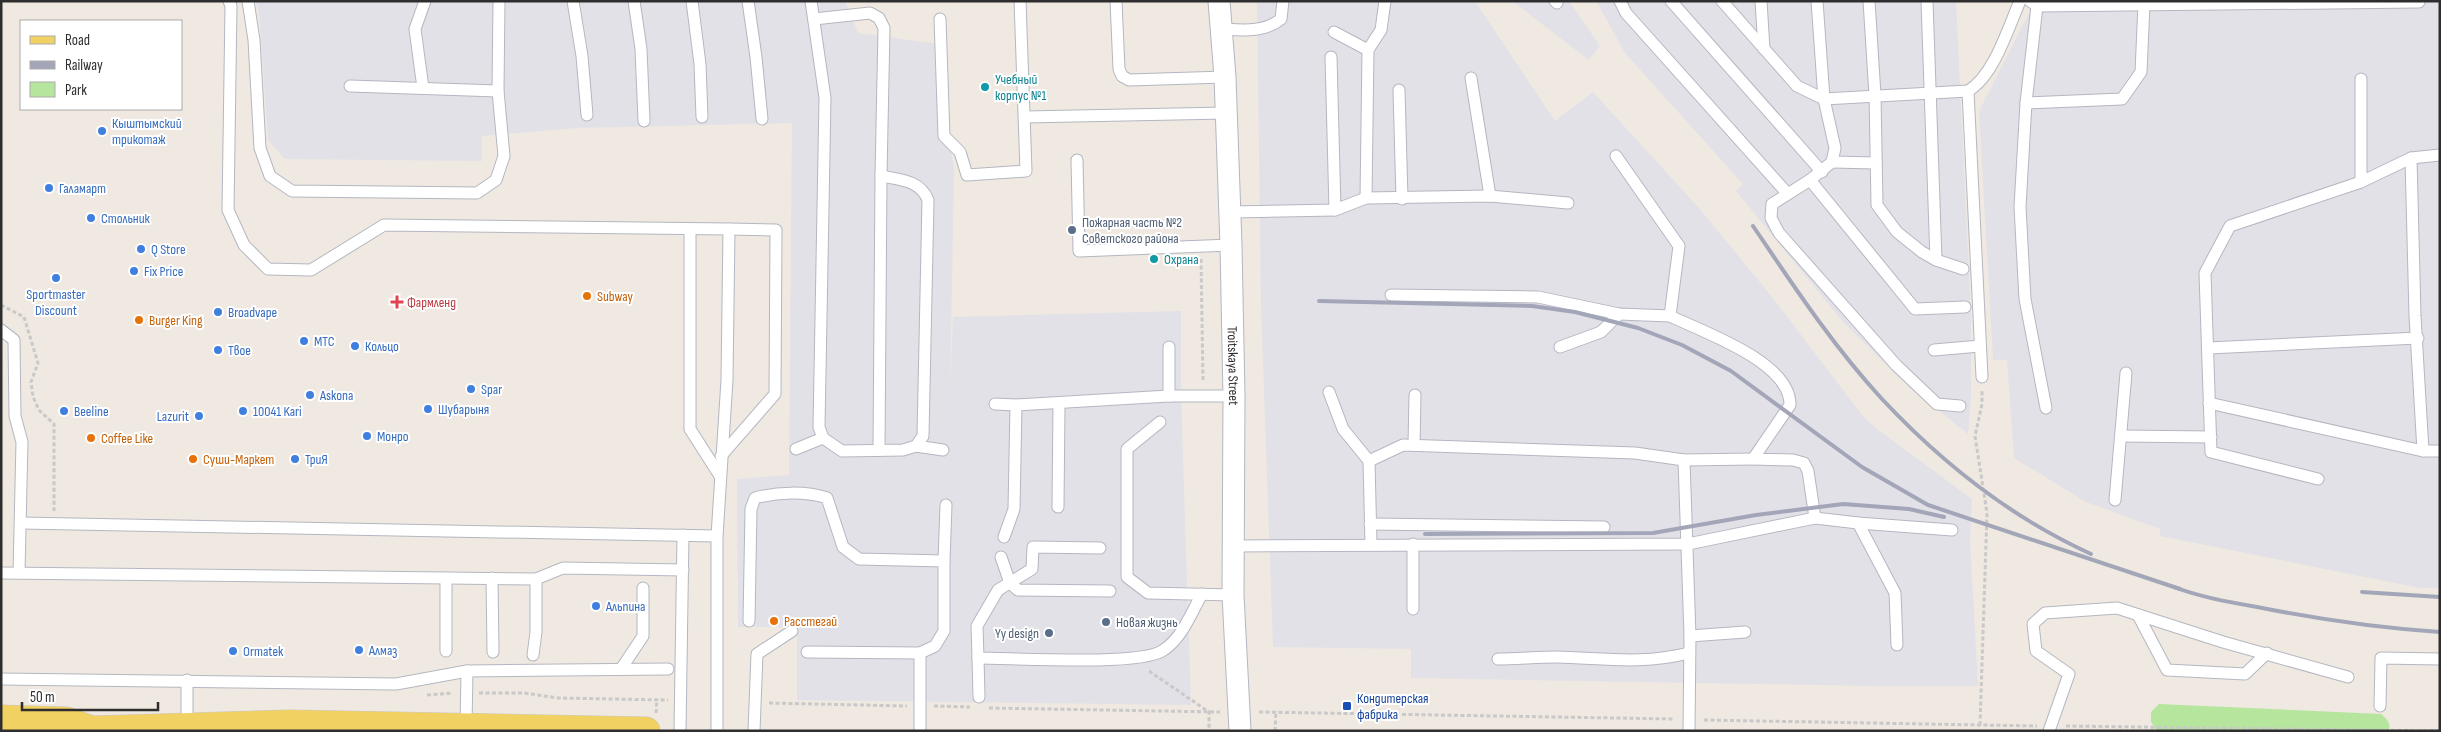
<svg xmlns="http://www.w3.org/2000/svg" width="2441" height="732" font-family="'Sofia Sans Condensed',sans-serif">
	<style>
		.industrial { fill: #e3e1e8 }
		.green { fill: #b6e59e }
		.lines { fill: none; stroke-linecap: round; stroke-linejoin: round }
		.service-casing { stroke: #b4b7c1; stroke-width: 13 }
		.minor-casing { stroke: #b4b7c1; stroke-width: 23 }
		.primary-casing { stroke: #c9c9c9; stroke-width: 29 }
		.path { stroke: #c9c9c9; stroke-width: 3; stroke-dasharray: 4 2.5; stroke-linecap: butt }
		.service { stroke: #fff; stroke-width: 11 }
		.minor { stroke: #fff; stroke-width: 21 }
		.primary { stroke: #f2d163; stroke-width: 28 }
		.rail { stroke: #a3a6b8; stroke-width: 4 }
		.culture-dot { fill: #0f9aa8; stroke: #fff; stroke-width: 2 }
		.shop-dot { fill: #3f7fe0; stroke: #fff; stroke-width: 2 }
		.service-dot { fill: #5c6f8a; stroke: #fff; stroke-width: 2 }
		.food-dot { fill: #e8710a; stroke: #fff; stroke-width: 2 }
		.health-dot { fill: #e0444e; stroke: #fff; stroke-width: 2 }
		.transit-dot { fill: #1a4fb4; stroke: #fff; stroke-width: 2 }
		.labels { text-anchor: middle; stroke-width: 4; stroke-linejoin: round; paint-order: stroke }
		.culture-label { font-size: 14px; fill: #0d838f; stroke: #fff; text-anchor: start }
		.shop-label { font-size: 14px; fill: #366cbe; stroke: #fff; text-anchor: start }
		.service-label { font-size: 14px; fill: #4e5e75; stroke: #fff; text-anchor: start }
		.food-label { font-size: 14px; fill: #c56008; stroke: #fff; text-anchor: start }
		.health-label { font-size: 14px; fill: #be3a42; stroke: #fff; text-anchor: start }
		.street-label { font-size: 14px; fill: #2e2e2e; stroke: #fff }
		.transit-label { font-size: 14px; fill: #164399; stroke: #fff; text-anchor: start }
	</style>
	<rect width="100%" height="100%" fill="#efe9e1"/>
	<g class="industrial">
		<polygon points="255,1 845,1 858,33 939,44 954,172 950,394 953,317 1181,311 1181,396 1191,705 797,700 797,622 790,622 790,627 738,627 737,479 789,475 792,123 578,128 482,136 482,161 285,159 268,140 259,13"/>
		<polygon points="1257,1 1475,1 1555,121 1593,92 1699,208 1772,297 1862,415 1877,429 1972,499 1970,540 1978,686 1873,686 1411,678 1411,649 1273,647 1261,306"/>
		<polygon points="1512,1 1569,1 1600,46 1589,60"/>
		<polygon points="1596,1 1956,1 1971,318 1971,397 1968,434 1909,387 1844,323 1736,191 1743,184 1625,53"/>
		<polygon points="2035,1 2440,1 2440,588 2420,588 2160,536 2160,529 2086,502 2014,458 2007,360 1993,360 1979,111"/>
	</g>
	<path class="green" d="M2159,704L2381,714C2387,719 2391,723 2389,731H2157L2151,722V712Z"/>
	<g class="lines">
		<defs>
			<g id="service">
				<polyline points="229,1 231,6 228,210 244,245 268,269 311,270 384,225 729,229 727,380 717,536 717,731"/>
				<polyline points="248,1 254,40 260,148 270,176 292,191 477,193 496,180 504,156 498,91 499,1"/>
				<polyline points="573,1 582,56 587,115"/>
				<polyline points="634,1 641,49 644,121"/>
				<polyline points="692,1 700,64 702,117"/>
				<polyline points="748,1 756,57 762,119"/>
				<path d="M811,1L825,98L819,427L823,438L842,451L903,450L916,446L923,436L928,200C920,180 900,180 881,176"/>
				<polyline points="1116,1 1119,69 1122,76 1129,80 1225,77"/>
				<polyline points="1555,1 1557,3"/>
				<polyline points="1620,1 1626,13 1787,193"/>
				<polyline points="1671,1 1822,172"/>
				<path d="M1722,1L1797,86L1824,99L1968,91C1994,76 2008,28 2020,1"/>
				<polyline points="1761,1 1764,49"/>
				<polyline points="1817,1 1824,99 1835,148 1832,162 1810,180 1772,204 1771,218 1779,233 1896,365 1937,404 1960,406"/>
				<polyline points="1869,1 1875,95 1877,205 1897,232 1922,252 1936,260 1963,269"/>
				<polyline points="1927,1 1936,260"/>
				<polyline points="2030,1 2037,6 2419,2"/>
				<polyline points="2037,6 2026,103 2020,207 2025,299 2046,408"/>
				<polyline points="814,19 870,13 879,18 884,28 881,176 879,450"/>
				<polyline points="940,19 944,136 960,152 967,175 1026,171 1020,1"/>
				<path d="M1221,29C1242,30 1264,33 1281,19L1283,1"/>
				<polyline points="1334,32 1368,50"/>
				<polyline points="1331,57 1335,210"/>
				<polyline points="1471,78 1490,196"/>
				<polyline points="350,86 498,91"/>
				<polyline points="423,88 415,29 425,1"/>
				<polyline points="1399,90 1402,199"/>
				<polyline points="1968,91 1982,377"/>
				<polyline points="2026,103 2122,99 2141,72 2144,4"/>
				<polyline points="1025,117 1226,113"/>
				<path d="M1616,156L1679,246L1670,316C1703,332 1791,362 1790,405L1753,459L1793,460L1804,463L1808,471L1815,518L1858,523L1895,593L1897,645"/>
				<polyline points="2411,158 2415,316 2423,451"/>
				<polyline points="1077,160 1079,251 1231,245"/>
				<polyline points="1832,162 1876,163"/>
				<polyline points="1810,180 1915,309 1965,307"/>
				<polyline points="2361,182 2361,79"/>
				<polyline points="1366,198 1368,50 1381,30 1385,1"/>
				<polyline points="1230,212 1335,210 1366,198 1490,196 1568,203"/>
				<polyline points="690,230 690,429 720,476"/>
				<polyline points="1391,295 1538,297 1619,314 1670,316"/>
				<polyline points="1,330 14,340 15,416 22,442 19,573"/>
				<polyline points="1169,347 1169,396"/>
				<polyline points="1560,347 1601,332 1619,314"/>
				<polyline points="2208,348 2418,338"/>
				<polyline points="1934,350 1980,346"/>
				<polyline points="1329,392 1343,429 1369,461"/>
				<polyline points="2209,403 2423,451 2440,451"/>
				<polyline points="995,404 1016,405"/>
				<polyline points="1160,422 1127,449 1127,577 1148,593 1233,595"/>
				<polyline points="2121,436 2211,437"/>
				<polyline points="1414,445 1415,395"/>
				<polyline points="916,446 943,450"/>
				<polyline points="796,449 823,438"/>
				<polyline points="721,456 775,394 776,230 729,229"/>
				<polyline points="1684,460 1690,636 1689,731"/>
				<polyline points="2318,479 2211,452 2205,273 2230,226 2361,182 2411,158 2440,155"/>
				<polyline points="2115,500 2126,373"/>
				<polyline points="1058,507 1059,404"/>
				<polyline points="21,523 717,536"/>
				<polyline points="1858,523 1952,530"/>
				<polyline points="1370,524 1604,527"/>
				<polyline points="1004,537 1014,509 1016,405 1169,396 1234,396"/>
				<polyline points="1371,544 1369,461 1403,445 1635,453 1684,460 1753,459"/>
				<polyline points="1413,544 1413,609"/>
				<polyline points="1233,546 1688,544 1815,518"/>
				<path d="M1100,548L1033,547L1032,569L998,590L977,626L978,658C1014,658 1137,666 1162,651C1182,639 1191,613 1202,594"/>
				<polyline points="1001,557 1010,583 1018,590 1110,591"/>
				<polyline points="944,561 946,505"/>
				<polyline points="1,573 536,579 563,568 683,570"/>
				<polyline points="492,578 493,652"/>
				<polyline points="2138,615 2167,670 2245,674 2267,653"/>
				<path d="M749,621L751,509L755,498C777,492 806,491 827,498L843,547L859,559L944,561V631L935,646L920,653L807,652"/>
				<polyline points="1690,636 1745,632"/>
				<polyline points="446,651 446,578"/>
				<polyline points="920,653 920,731"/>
				<polyline points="533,655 536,632 536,579"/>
				<polyline points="978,658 979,697"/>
				<path d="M1498,659C1517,659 1537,657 1556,657C1604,658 1641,665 1689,653"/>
				<polyline points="621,669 643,636 643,588"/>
				<polyline points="467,671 668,669"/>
				<polyline points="1,679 396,684 467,671 466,726"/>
				<polyline points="187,680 187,726"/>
				<polyline points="2380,706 2381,658 2440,659"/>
				<polyline points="680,731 683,535"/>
				<polyline points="754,731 757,654 792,631"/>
				<polyline points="2049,731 2069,674 2036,651 2033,624 2045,613 2117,608 2223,642 2348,677"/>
			</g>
			<g id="minor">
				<path id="s1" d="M1219,1L1225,77L1231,245L1234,396L1233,595L1240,731"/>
			</g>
			<polyline id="primary" points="1,719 66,721 92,730 290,724 646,731"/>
		</defs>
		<use href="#service" class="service-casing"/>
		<use href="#minor" class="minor-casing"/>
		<use href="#primary" class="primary-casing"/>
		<g class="path">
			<polyline points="1201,259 1203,382"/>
			<polyline points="1,305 24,317 38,363 31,382 33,397 39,410 54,424 54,511"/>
			<polyline points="1149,671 1209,712 1209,731"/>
			<polyline points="479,693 524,693 558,698 668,700"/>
			<polyline points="427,695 453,693"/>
			<polyline points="769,703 907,706"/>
			<polyline points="934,706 970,707"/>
			<polyline points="989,708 1220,712"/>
			<polyline points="1259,712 1675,719"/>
			<polyline points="656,713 657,699"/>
			<polyline points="1704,720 2037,726"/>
			<polyline points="1980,725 1987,513 1975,436 1982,404 1982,390"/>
			<polyline points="2066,726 2440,731"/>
			<polyline points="1275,731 1276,711"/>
		</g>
		<use href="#service" class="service"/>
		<use href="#minor" class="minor"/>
		<use href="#primary" class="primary"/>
		<g class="rail">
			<path d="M1753,226C1793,285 1833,346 1882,399C1941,462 2012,518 2091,554"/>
			<polyline points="1319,301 1532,306 1575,312 1638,328 1682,345 1731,371 1862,467 1928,505 2180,589"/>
			<polyline points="1425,534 1653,533 1756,515 1843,504 1909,509 1944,517"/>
			<path d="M2174,587C2200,597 2229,602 2257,607C2317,619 2378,628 2440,632"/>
			<polyline points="2362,592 2440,597"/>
		</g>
	</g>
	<g class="culture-dot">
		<circle cx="985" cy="87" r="5"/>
		<circle cx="1154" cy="259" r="5"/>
	</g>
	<g class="shop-dot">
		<circle cx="102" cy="131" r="5"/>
		<circle cx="49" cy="188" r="5"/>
		<circle cx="91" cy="218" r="5"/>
		<circle cx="141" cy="249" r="5"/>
		<circle cx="134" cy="271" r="5"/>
		<circle cx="56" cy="278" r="5"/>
		<circle cx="218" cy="312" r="5"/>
		<circle cx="304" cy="341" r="5"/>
		<circle cx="355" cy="346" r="5"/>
		<circle cx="218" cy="350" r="5"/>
		<circle cx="471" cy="389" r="5"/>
		<circle cx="310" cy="395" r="5"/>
		<circle cx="428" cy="409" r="5"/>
		<circle cx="64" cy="411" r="5"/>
		<circle cx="243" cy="411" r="5"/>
		<circle cx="199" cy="416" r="5"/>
		<circle cx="367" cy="436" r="5"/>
		<circle cx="295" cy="459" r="5"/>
		<circle cx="596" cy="606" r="5"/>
		<circle cx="359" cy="650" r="5"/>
		<circle cx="233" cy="651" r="5"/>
	</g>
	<g class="service-dot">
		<circle cx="1072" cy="230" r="5"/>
		<circle cx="1106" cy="622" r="5"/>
		<circle cx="1049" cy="633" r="5"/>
	</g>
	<g class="food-dot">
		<circle cx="587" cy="296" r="5"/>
		<circle cx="139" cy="320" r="5"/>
		<circle cx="91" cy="438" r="5"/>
		<circle cx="193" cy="459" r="5"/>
		<circle cx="774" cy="621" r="5"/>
	</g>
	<path class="health-dot" d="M394.5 294.5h5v5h5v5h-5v5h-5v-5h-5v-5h5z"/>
	<rect class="transit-dot" x="1342" y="701" width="10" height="10" rx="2.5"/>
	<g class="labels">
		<g class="culture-label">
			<text x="995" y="84">Учебный<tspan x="995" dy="16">корпус №1</tspan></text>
			<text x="1164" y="264">Охрана</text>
		</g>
		<g class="shop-label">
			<text x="112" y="128">Кыштымский<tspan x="112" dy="16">трикотаж</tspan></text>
			<text x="59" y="193">Галамарт</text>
			<text x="101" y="223">Стольник</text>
			<text x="151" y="254">Q Store</text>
			<text x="144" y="276">Fix Price</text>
			<text x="56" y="299" text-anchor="middle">Sportmaster<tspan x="56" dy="16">Discount</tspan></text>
			<text x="228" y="317">Broadvape</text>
			<text x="314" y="346">МТС</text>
			<text x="365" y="351">Кольцо</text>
			<text x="228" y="355">Твое</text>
			<text x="481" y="394">Spar</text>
			<text x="320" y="400">Askona</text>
			<text x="438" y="414">Шубарыня</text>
			<text x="74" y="416">Beeline</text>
			<text x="253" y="416">10041 Kari</text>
			<text x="189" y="421" text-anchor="end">Lazurit</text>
			<text x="377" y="441">Монро</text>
			<text x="305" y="464">ТриЯ</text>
			<text x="606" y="611">Альпина</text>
			<text x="369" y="655">Алмаз</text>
			<text x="243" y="656">Ormatek</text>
		</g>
		<g class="service-label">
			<text x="1082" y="227">Пожарная часть №2<tspan x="1082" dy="16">Советского района</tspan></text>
			<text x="1116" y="627">Новая жизнь</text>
			<text x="1039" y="638" text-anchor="end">Yy design</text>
		</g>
		<g class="food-label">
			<text x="597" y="301">Subway</text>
			<text x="149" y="325">Burger King</text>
			<text x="101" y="443">Coffee Like</text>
			<text x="203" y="464">Суши-Маркет</text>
			<text x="784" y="626">Расстегай</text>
		</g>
		<g class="health-label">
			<text x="407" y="307">Фармленд</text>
		</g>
		<g class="street-label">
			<text dy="5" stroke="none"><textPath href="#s1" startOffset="365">Troitskaya Street</textPath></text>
		</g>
		<g class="transit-label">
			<text x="1357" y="703">Кондитерская<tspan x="1357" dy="16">фабрика</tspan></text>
		</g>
	</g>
	<rect width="2441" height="732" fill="none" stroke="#2e2e2e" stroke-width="5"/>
	<rect x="20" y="20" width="162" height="90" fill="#ffffff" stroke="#ababab"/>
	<rect x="30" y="36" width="25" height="8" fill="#f2d163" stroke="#ababab"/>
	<text x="65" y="45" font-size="15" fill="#2e2e2e">Road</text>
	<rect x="30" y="61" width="25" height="8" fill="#a3a6b8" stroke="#ababab"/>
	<text x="65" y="70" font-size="15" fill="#2e2e2e">Railway</text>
	<rect x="30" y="82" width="25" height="15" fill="#b6e59e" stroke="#ababab"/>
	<text x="65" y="95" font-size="15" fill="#2e2e2e">Park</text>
	<path d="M22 702v8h136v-8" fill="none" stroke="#2e2e2e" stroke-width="2.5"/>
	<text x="30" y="702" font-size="15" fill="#2e2e2e" stroke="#ffffff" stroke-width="4" paint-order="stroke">50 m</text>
</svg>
